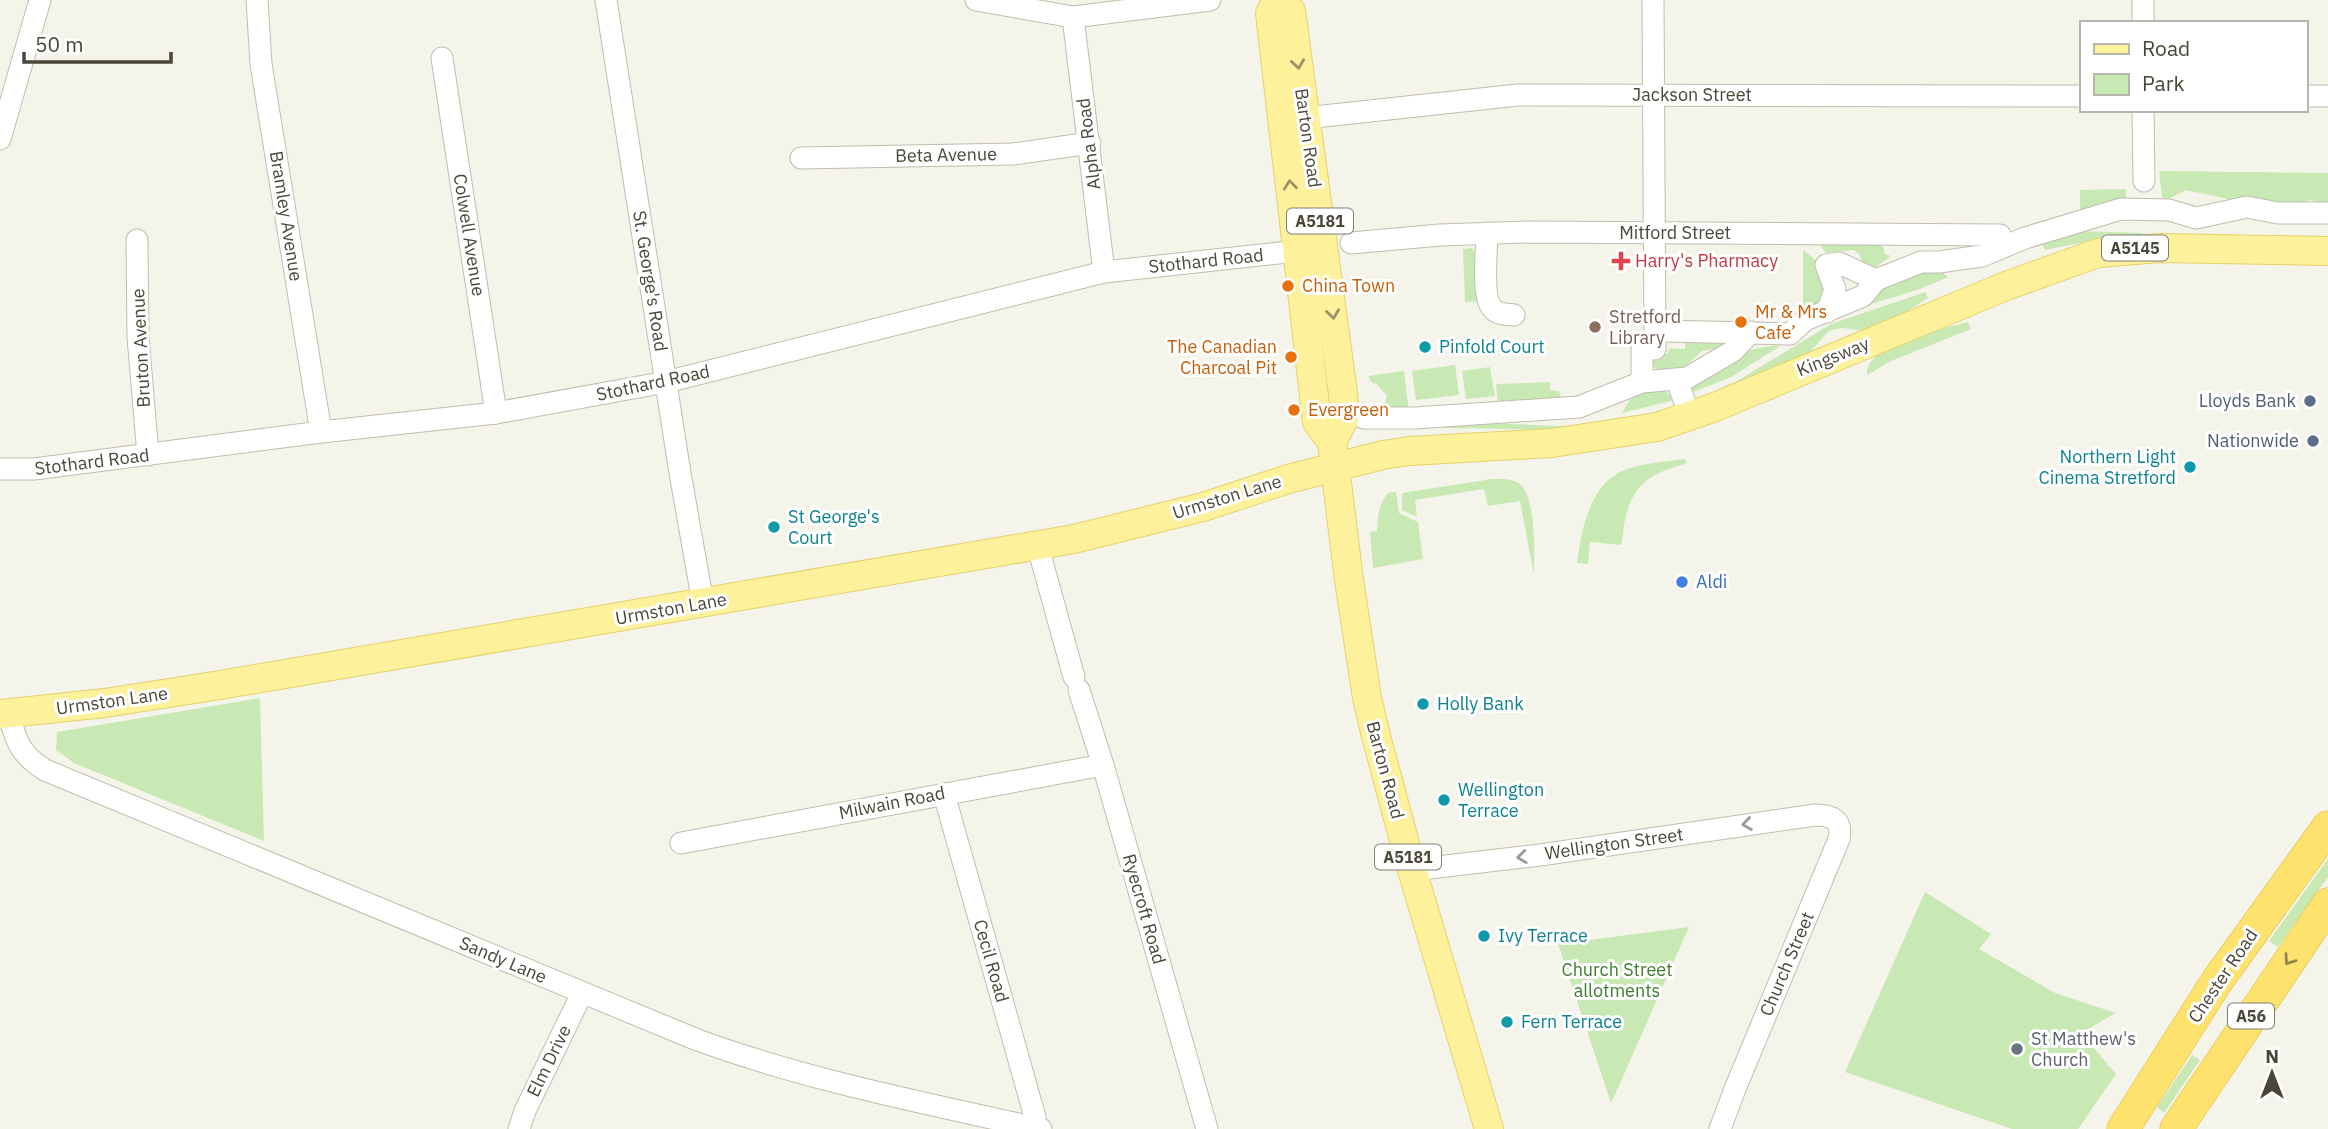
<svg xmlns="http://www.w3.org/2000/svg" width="2328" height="1129" font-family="'IBM Plex Sans',sans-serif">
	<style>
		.green { fill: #c9e9b4 }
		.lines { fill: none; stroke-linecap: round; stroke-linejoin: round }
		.minor-casing { stroke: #c1bdad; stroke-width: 23 }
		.major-casing { stroke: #e4d26a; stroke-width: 30 }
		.highway-casing { stroke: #debb3d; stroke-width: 33 }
		.minor { stroke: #fff; stroke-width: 21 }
		.major { stroke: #fef19b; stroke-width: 28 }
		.highway { stroke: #fde36e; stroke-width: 32 }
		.oneway { stroke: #9b9365 }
		.oneway2 { stroke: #9b9992 }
		.oneway3 { stroke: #92854e }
		.health-dot { fill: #e0444e; stroke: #fff; stroke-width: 2.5 }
		.food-dot { fill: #e8710a; stroke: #fff; stroke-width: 2.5 }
		.education-dot { fill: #8d6e63; stroke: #fff; stroke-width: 2.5 }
		.culture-dot { fill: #0f9aa8; stroke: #fff; stroke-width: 2.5 }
		.service-dot { fill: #5c6f8a; stroke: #fff; stroke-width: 2.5 }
		.shop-dot { fill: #3f7fe0; stroke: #fff; stroke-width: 2.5 }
		.worship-dot { fill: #6b7280; stroke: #fff; stroke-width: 2.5 }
		.labels { text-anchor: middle; stroke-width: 6; stroke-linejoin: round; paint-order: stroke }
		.shield { fill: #fff; stroke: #807e74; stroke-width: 2 }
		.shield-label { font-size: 16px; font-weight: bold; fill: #4a4638 }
		.street-label { font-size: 18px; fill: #4a4638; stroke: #fff }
		.health-label { font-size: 18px; fill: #be3a42; stroke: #fff; text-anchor: start }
		.food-label { font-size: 18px; fill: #c56008; stroke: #fff; text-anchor: start }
		.education-label { font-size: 18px; fill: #785e54; stroke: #fff; text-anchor: start }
		.culture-label { font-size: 18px; fill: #0d838f; stroke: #fff; text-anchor: start }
		.service-label { font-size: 18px; fill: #4e5e75; stroke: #fff; text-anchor: end }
		.shop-label { font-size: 18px; fill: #366cbe; stroke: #fff; text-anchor: start }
		.park-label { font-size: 18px; fill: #3d7d2b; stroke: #fff }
		.worship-label { font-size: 18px; fill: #5b616d; stroke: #fff; text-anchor: start }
	</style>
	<rect width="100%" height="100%" fill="#f5f4eb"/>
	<g class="green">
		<polygon points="2159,171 2328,173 2328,205 2310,200 2279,210 2186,190 2165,201 2162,196"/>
		<polygon points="2126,189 2126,199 2080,216 2080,190"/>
		<polygon points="2079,231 2142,233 2142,236 2086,242 2045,250 2042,244"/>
		<polygon points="1814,238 1879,245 1883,247 1885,254 1891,256 1873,269 1864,266 1859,254 1854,250 1826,253"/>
		<polygon points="1472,248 1479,260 1480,301 1465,302 1463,249"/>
		<polygon points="1803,250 1817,261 1830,287 1825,298 1803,316"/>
		<polygon points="1926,268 1938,269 1948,277 1920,289 1868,305 1868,301 1877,291"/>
		<polygon points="1925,292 1928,298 1887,324 1874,329 1858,330 1842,328 1829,331 1808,354 1695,403 1694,400 1737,381 1831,324"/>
		<path d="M1968,322L1971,329L1891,361L1867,375C1866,342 1943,329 1968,322Z"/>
		<polygon points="1685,333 1733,333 1734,346 1702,351 1682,369 1659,370 1651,366 1649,355 1667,354 1670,348 1685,349"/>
		<polygon points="1776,345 1779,347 1731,377 1691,393 1691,385 1719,373 1744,351"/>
		<polygon points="1455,365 1459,395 1416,400 1412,371"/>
		<polygon points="1490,367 1495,396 1466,399 1462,371"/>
		<polygon points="1404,371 1409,413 1399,413 1385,403 1387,396 1377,384 1372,383 1368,376"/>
		<polygon points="1550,382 1550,390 1559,391 1563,403 1498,406 1496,384"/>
		<polygon points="1664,390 1675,400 1622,413 1635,391"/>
		<path d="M1677,406L1679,409L1566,430L1442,428C1463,419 1538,426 1566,426C1603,426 1641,417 1677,406Z"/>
		<path d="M1685,459L1687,463C1657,472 1637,479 1627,512C1623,523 1624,534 1621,545L1590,542L1588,564L1577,563C1581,533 1589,487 1620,472C1639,463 1664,462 1685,459Z"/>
		<path d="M1492,479C1501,479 1511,478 1519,483C1537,497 1534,555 1534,575L1520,501L1488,506L1484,489L1415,500L1417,517L1402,510V493Z"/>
		<path d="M1396,492L1399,513L1418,522L1423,559L1373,568L1370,532L1377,531C1378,516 1378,505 1388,493Z"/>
		<polygon points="260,698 264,841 74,763 56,750 57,732"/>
		<polygon points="2328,859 2328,877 2278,947 2269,941"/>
		<polygon points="1925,892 1991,934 1979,949 2055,993 2116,1013 2081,1033 2116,1074 2078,1129 2012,1129 1845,1072"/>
		<polygon points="1689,927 1618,1088 1611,1103 1558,944"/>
		<polygon points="2192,1055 2200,1060 2164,1113 2157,1107"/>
	</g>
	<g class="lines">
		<defs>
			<g id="minor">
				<polyline points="257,0 261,64 321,432"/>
				<polyline points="606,0 680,473 703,603"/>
				<polyline points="976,0 1073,17 1210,0"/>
				<polyline points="1653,0 1655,349"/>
				<polyline points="1073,17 1104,272"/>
				<polyline points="2143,23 2143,0"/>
				<polyline points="442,58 496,413"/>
				<polyline points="2305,96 2328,96"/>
				<polyline points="2143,110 2144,181"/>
				<polyline points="1305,118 1518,95 2081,96"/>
				<polyline points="0,139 40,0"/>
				<polyline points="801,158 1013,154 1090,143"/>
				<path d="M1487,233C1487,250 1481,298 1493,309C1499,315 1506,314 1514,315"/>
				<polyline points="137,240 138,337 148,455"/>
				<polyline points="1351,243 1440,235 1528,232 2000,235"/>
				<polyline points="1827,312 1835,289 1826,265 1839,263 1876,280"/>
				<polyline points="1665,331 1790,334 1805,320 1863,296 1876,280 1921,262 1939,262 1982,256 2025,238 2121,209 2169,210 2196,218 2247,207 2278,213 2328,213"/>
				<polyline points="1677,380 1684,400"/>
				<polyline points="1642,382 1642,349 1646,349"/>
				<polyline points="1364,418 1415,418 1579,407 1642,382 1687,378 1733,351 1751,332"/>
				<polyline points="0,469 34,469 321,432 496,413 666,382 1104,272 1297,251"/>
				<polyline points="1040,545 1041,558 1074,677"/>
				<polyline points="1079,690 1103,765 1207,1129"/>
				<path d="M9,714C16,742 20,754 45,770L695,1039C806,1080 925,1103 1041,1129"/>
				<polyline points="944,794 1035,1117 1035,1128"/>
				<polyline points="681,843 1103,765"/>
				<path d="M1412,870L1540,855L1815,815C1832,815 1843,820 1839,839L1735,1089L1720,1129"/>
				<polyline points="519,1129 525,1111 582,993"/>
			</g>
			<g id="major">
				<polyline points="1277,0 1270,13 1317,422 1332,442 1349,580 1367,698 1376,736 1412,870 1489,1129"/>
				<polyline points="1281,0 1291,11 1343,393 1345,417 1332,442"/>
				<polyline points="0,714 105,703 220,685 1074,539 1203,507 1288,479 1383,455 1409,451 1552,443 1657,427 1715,407 2006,286 2098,253 2160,248 2328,251"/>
			</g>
			<g id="highway">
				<polyline points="2123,1129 2217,981 2328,827"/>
				<polyline points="2176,1129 2328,904"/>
			</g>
		</defs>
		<use href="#minor" class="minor-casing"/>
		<use href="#major" class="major-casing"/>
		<use href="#highway" class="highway-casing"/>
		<use href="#minor" class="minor"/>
		<use href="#major" class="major"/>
		<use href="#highway" class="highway"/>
	</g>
	<defs><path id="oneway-chevron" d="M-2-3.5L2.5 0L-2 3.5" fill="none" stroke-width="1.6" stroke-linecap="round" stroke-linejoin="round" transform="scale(1.75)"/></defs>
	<g class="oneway">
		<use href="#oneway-chevron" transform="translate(1298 64) rotate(82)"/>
		<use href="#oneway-chevron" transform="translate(1290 185) rotate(-96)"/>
		<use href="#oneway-chevron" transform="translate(1333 314) rotate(82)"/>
	</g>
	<g class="oneway2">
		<use href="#oneway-chevron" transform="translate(1747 824) rotate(172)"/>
		<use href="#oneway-chevron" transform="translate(1522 857) rotate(173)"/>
	</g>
	<use class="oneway3" href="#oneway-chevron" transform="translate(2289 960) rotate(125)"/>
	<path class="health-dot" d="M1617.5 250.5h7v7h7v7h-7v7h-7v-7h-7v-7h7z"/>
	<g class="food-dot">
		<circle cx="1288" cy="286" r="7"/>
		<circle cx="1741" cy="322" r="7"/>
		<circle cx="1291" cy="357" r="7"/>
		<circle cx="1294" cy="410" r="7"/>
	</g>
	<circle class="education-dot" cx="1595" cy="327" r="7"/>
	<g class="culture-dot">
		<circle cx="1425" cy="347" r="7"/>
		<circle cx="2190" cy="467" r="7"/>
		<circle cx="774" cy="527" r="7"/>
		<circle cx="1423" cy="704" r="7"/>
		<circle cx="1444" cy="800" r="7"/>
		<circle cx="1484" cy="936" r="7"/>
		<circle cx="1507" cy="1022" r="7"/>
	</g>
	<g class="service-dot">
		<circle cx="2310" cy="401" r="7"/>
		<circle cx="2313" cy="441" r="7"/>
	</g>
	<circle class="shop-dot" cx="1682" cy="582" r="7"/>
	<circle class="worship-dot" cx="2017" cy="1049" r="7"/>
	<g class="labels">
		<g class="shield">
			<rect x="1287" y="208.5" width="66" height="25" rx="5"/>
			<rect x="2102" y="235.5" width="66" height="25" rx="5"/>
			<rect x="1375" y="844.5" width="66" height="25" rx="5"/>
			<rect x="2228" y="1003.5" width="46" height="25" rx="5"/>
		</g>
		<g class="shield-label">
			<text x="1320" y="227">A5181</text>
			<text x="2135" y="254">A5145</text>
			<text x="1408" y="863">A5181</text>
			<text x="2251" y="1022">A56</text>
		</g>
		<g class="street-label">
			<text x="1692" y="101">Jackson Street</text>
			<text transform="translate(1308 138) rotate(82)" y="6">Barton Road</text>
			<text transform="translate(1089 144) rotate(-97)" y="6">Alpha Road</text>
			<text transform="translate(946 155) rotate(-1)" y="6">Beta Avenue</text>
			<text transform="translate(286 216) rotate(81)" y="6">Bramley Avenue</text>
			<text x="1675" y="239">Mitford Street</text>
			<text transform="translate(469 235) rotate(81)" y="6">Colwell Avenue</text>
			<text transform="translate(1206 261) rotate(-6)" y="6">Stothard Road</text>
			<text transform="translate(650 281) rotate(81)" y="6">St. George's Road</text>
			<text transform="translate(141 348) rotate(-93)" y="6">Bruton Avenue</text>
			<text transform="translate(1833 357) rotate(-22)" y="6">Kingsway</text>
			<text transform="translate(653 383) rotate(-12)" y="6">Stothard Road</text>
			<text transform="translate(92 462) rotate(-7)" y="6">Stothard Road</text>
			<text transform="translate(1227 497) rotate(-17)" y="6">Urmston Lane</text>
			<text transform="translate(671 609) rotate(-10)" y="6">Urmston Lane</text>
			<text transform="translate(112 701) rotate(-8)" y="6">Urmston Lane</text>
			<text transform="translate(1385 770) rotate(75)" y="6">Barton Road</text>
			<text transform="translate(892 803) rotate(-11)" y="6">Milwain Road</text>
			<text transform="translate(1614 844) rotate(-8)" y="6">Wellington Street</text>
			<text transform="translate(1144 909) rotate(74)" y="6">Ryecroft Road</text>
			<text transform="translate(503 960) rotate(23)" y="6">Sandy Lane</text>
			<text transform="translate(991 961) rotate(74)" y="6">Cecil Road</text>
			<text transform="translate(1787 964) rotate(-67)" y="6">Church Street</text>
			<text transform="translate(2223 976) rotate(-56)" y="6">Chester Road</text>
			<text transform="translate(549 1061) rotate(-64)" y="6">Elm Drive</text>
		</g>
		<g class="health-label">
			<text x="1635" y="267">Harry's Pharmacy</text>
		</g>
		<g class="food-label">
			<text x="1302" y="292">China Town</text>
			<text x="1755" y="318">Mr &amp; Mrs<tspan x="1755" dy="21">Cafe’</tspan></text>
			<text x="1277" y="353" text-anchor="end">The Canadian<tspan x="1277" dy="21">Charcoal Pit</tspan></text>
			<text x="1308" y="416">Evergreen</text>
		</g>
		<g class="education-label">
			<text x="1609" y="323">Stretford<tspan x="1609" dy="21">Library</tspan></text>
		</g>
		<g class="culture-label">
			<text x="1439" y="353">Pinfold Court</text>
			<text x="2176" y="463" text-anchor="end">Northern Light<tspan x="2176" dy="21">Cinema Stretford</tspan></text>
			<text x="788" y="523">St George's<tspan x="788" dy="21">Court</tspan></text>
			<text x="1437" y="710">Holly Bank</text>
			<text x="1458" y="796">Wellington<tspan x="1458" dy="21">Terrace</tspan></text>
			<text x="1498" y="942">Ivy Terrace</text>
			<text x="1521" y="1028">Fern Terrace</text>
		</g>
		<g class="service-label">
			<text x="2296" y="407">Lloyds Bank</text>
			<text x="2299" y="447">Nationwide</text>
		</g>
		<g class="shop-label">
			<text x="1696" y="588">Aldi</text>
		</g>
		<g class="park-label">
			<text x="1617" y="976">Church Street<tspan x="1617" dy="21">allotments</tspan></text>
		</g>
		<g class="worship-label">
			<text x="2031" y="1045">St Matthew's<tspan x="2031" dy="21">Church</tspan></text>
		</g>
	</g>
	<rect x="2080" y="21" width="228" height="91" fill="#ffffff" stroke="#b7b5af" stroke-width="2"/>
	<rect x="2094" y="44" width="35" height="10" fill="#fef19b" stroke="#b7b5af" stroke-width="2"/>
	<text x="2142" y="56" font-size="21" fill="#4a4638">Road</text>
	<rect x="2094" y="74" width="35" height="21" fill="#c9e9b4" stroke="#b7b5af" stroke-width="2"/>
	<text x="2142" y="91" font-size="21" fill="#4a4638">Park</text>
	<g transform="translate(2272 1073)" stroke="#ffffff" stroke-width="5" paint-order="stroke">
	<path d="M0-5L12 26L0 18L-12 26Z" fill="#4a4638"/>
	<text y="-10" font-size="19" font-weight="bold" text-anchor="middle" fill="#4a4638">N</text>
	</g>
	<path d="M24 52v10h147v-10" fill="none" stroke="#4a4638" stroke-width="3.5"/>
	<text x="35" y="52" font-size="21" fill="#4a4638" stroke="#ffffff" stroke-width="5" paint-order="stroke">50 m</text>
</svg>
